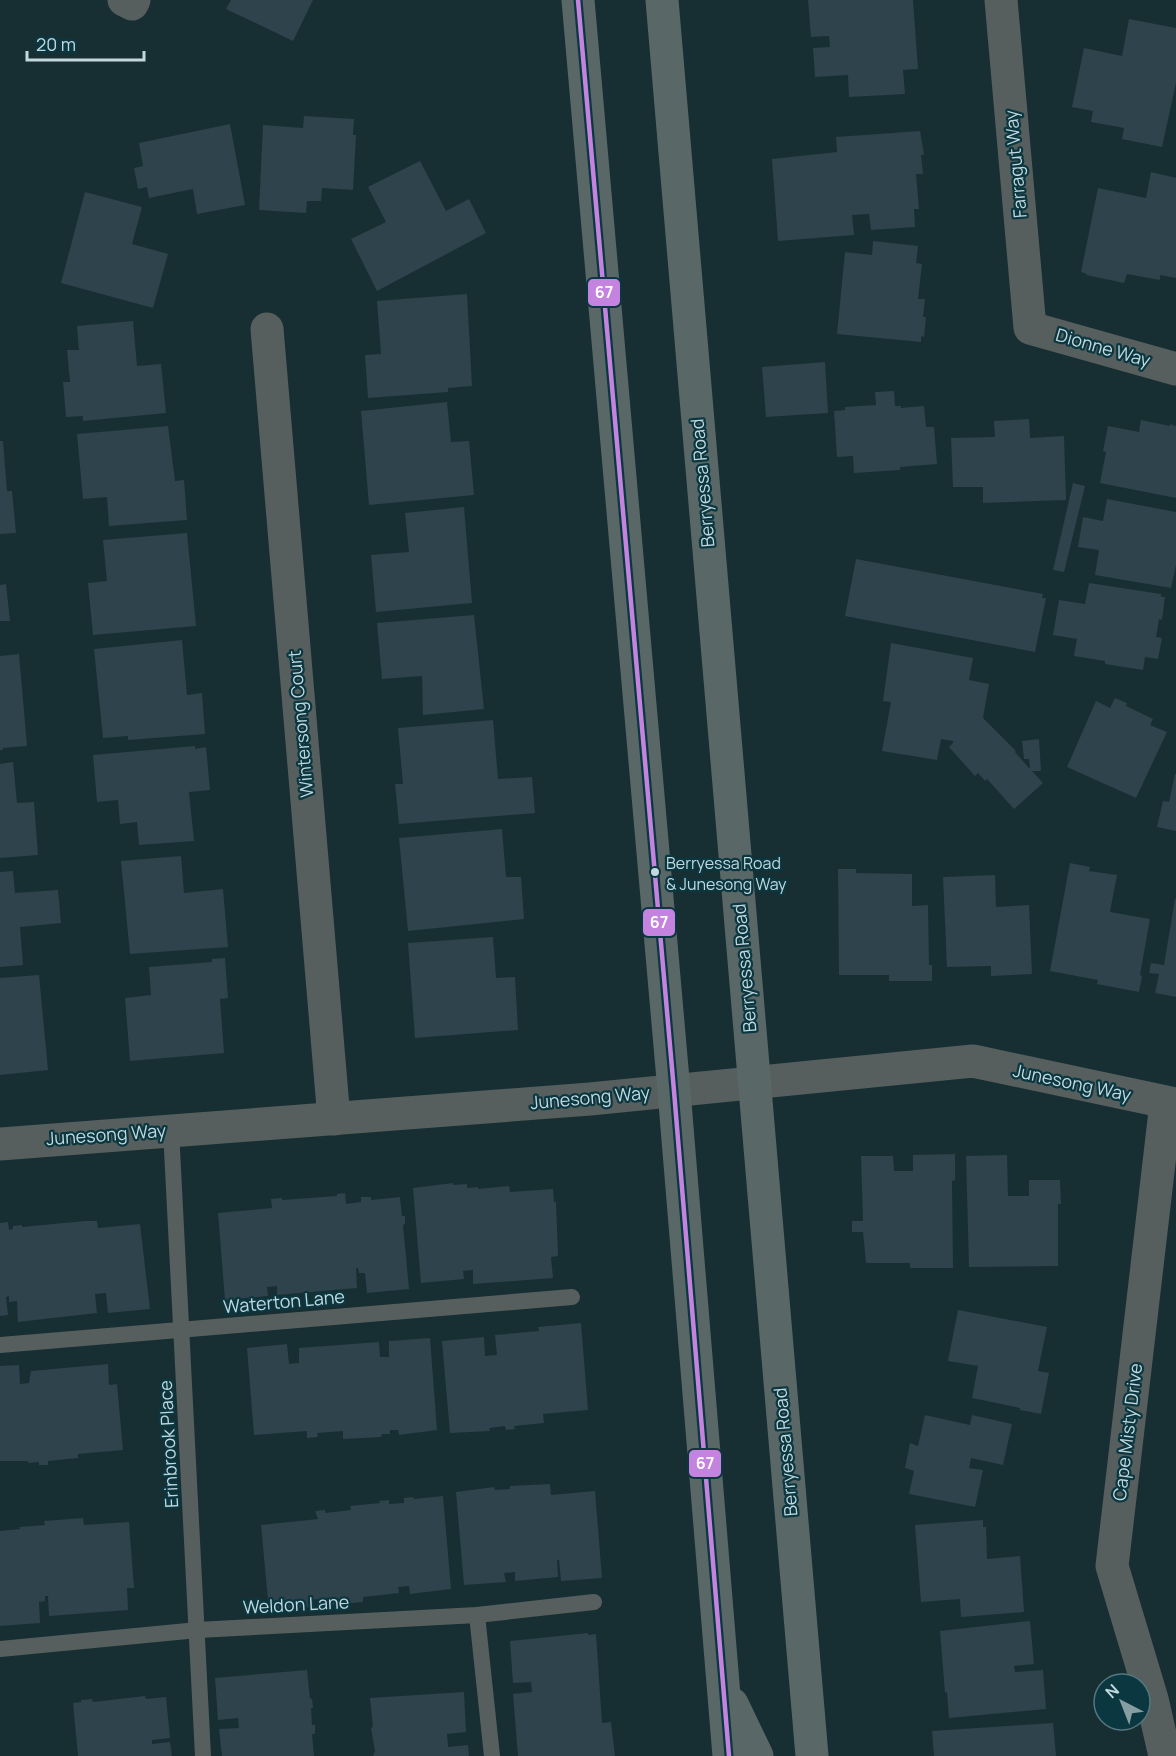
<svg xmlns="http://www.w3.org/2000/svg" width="1176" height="1756" font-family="Manrope,sans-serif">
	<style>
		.building { fill: #2e434c }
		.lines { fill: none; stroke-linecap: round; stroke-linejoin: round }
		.lane { stroke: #565f5e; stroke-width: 16 }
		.street { stroke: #565f5e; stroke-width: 33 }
		.primary { stroke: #596767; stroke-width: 33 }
		.bus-1-casing { stroke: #0a3740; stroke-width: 9 }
		.bus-1 { stroke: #c483df; stroke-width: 4.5 }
		.bus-dot { fill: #c2d8de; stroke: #0a3740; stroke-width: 2 }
		.labels { text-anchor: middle; stroke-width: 4.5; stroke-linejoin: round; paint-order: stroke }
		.bus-label { font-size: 16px; fill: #c2d8de; stroke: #0a3740; text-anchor: start }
		.street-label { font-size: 18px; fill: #c2d8de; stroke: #0a3740 }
		.line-badge { stroke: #0a3740; stroke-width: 2 }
		.badge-label { font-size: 16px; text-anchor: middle; font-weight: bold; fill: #fff }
	</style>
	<rect width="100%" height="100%" fill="#172f33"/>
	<g class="building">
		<polygon points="231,0 313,0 293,41 226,9"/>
		<polygon points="808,0 913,0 918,69 903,70 905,94 849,97 848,75 815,77 813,48 830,47 829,36 811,37"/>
		<polygon points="1129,19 1176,28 1176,83 1162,147 1122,139 1124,128 1091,122 1093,111 1072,107 1084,48 1122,56"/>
		<polygon points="304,116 354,119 353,135 356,135 353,190 322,188 321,201 307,201 306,213 259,210 263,125 303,128"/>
		<polygon points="230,124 245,205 197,214 193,189 149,198 147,187 138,189 134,168 143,166 139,143"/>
		<polygon points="920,131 924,155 921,155 923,174 916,174 919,209 914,209 915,227 871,230 869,214 852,215 854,235 778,241 772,159 837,152 836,137"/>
		<polygon points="420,161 446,211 469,199 486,233 377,291 351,239 386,222 368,187"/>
		<polygon points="1151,172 1176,178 1176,278 1160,275 1160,280 1127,274 1124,283 1086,275 1087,274 1081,272 1098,188 1146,198"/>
		<polygon points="85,192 142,207 132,244 168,254 153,308 61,283"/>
		<polygon points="873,241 918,246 916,263 922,264 918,299 925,299 923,317 926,317 924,337 921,336 921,342 837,334 845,252 872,255"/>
		<polygon points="467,294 472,386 448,388 448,392 368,398 365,355 381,354 377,301"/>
		<polygon points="133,321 137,366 161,364 166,413 83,421 83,416 66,417 63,382 70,382 67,350 79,350 77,326"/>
		<polygon points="825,362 828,413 766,417 762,367"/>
		<polygon points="894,391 895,406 901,406 901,408 924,406 926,427 934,427 937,464 900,467 900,470 854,473 853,456 837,457 834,411 845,410 845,407 876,405 875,392"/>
		<polygon points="447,402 451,442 469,441 474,495 369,505 361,411"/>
		<polygon points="1029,419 1030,438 1064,436 1066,500 983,503 983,487 953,487 951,438 995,437 994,421"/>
		<polygon points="1141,420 1170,426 1170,424 1176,426 1176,498 1100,483 1106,452 1103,451 1108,426 1139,432"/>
		<polygon points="168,426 175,481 184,480 187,520 109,526 107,497 83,499 77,434"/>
		<polygon points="0,441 3,441 7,491 12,491 16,533 0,534"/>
		<polygon points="1073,483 1085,486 1064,572 1053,570"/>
		<polygon points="1107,499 1176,512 1176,565 1171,588 1095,575 1099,550 1078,547 1083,517 1103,521"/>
		<polygon points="464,507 472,603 376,612 371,555 409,552 405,513"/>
		<polygon points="187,533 196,626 93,635 88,583 107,581 103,540"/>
		<polygon points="856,559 1043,594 1042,598 1046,598 1035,652 845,616"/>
		<polygon points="1089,583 1161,594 1161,597 1165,597 1162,620 1159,619 1156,637 1162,638 1158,659 1145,657 1143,670 1105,664 1105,661 1074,656 1077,639 1053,635 1059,600 1085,604"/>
		<polygon points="6,584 10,621 0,621 0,585"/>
		<polygon points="474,615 484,709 423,715 422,676 382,679 377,623"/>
		<polygon points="182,640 187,695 202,693 205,734 128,740 128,736 103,738 94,649"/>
		<polygon points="891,643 973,658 969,680 989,684 983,718 1016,751 1015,752 1030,769 1029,759 1024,759 1022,741 1039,739 1041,771 1032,771 1043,783 1014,809 987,779 985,781 978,773 975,776 949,747 953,743 953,741 941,739 937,760 882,751 891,702 883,701"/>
		<polygon points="19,654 27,746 3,748 3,750 0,750 0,656"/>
		<polygon points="1115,698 1127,703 1126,706 1153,719 1150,725 1167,732 1136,798 1067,767 1096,701 1110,708"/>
		<polygon points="493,720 498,779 532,777 535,813 399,824 395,784 403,784 398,728"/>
		<polygon points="195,746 195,749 206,747 210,790 189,792 194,841 139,845 137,822 120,824 118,800 97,802 93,755"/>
		<polygon points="13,762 17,803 34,802 38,855 0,858 0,764"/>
		<polygon points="1175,774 1176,774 1176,831 1157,827 1163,801 1169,802"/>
		<polygon points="502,829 506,877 521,877 524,919 408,931 399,838"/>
		<polygon points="181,856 184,893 223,889 228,947 130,954 121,861"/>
		<polygon points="1070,863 1090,867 1089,871 1117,875 1110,912 1150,919 1140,975 1142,976 1139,992 1097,984 1098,980 1050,971"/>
		<polygon points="838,869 856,869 856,873 912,874 912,906 928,905 929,965 932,965 932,981 889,981 889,975 839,975"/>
		<polygon points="13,871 15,893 58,890 61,923 20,927 23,965 0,967 0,872"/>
		<polygon points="995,875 996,907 1029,905 1032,974 991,976 991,966 947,967 943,877"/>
		<polygon points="1175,899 1176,899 1176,997 1155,993 1159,974 1149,973 1151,963 1164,965"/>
		<polygon points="493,937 496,978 515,977 518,1030 415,1038 408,943"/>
		<polygon points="225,958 228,998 220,999 224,1053 130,1061 125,998 151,995 149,967 212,962 212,959"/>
		<polygon points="39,975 48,1070 0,1075 0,978"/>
		<polygon points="955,1154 955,1180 952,1181 953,1268 910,1268 910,1263 866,1263 863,1232 852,1232 852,1221 863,1221 861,1156 893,1156 894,1171 913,1171 913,1155"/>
		<polygon points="1007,1155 1008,1196 1029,1196 1029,1180 1060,1180 1061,1204 1058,1204 1058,1266 969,1267 966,1156"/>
		<polygon points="453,1183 453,1185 467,1184 467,1188 478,1187 478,1189 509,1186 510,1192 553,1189 554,1202 556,1202 558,1256 551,1257 553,1278 473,1284 473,1270 463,1271 464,1279 421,1283 413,1188"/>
		<polygon points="345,1193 346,1204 361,1202 361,1197 371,1197 371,1200 400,1197 402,1216 405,1216 405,1224 403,1225 409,1289 367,1293 365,1273 359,1273 358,1268 356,1268 357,1288 277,1295 277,1286 267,1287 268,1296 225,1300 218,1213 272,1208 271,1199 282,1198 282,1200 337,1196 337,1194"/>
		<polygon points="85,1221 97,1221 98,1228 140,1224 150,1309 108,1313 106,1293 95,1294 97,1313 18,1322 17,1301 9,1302 9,1296 6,1297 8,1315 0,1316 0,1223 8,1222 9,1230 13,1229 13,1226 22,1225 22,1227"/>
		<polygon points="958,1310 1047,1327 1038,1371 1049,1373 1041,1414 1020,1410 1020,1408 972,1398 978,1366 948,1361"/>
		<polygon points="581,1323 588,1410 543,1414 544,1423 514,1426 515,1429 506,1430 505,1426 489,1428 490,1431 450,1433 442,1341 484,1337 485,1356 497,1355 495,1335 539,1331 538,1327"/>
		<polygon points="430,1338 437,1430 399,1435 398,1430 390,1430 390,1434 382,1434 381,1437 343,1439 343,1431 317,1433 318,1437 307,1438 307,1431 254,1435 247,1348 287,1344 289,1364 299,1363 299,1348 379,1342 380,1357 389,1357 389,1341"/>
		<polygon points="108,1364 109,1385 117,1384 123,1450 78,1454 78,1458 48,1461 48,1465 39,1465 39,1462 28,1463 28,1461 0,1461 0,1366 19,1365 20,1384 29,1383 31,1371"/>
		<polygon points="925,1415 970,1425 972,1415 1012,1424 1003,1465 971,1458 969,1468 983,1470 975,1507 909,1494 914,1471 905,1468 910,1443 918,1446"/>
		<polygon points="550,1484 551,1495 595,1491 602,1578 561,1581 559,1560 557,1560 558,1577 515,1581 515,1572 504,1573 506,1582 464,1585 456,1492 494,1487 495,1490 510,1489 510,1486"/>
		<polygon points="443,1496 451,1589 410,1594 409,1586 398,1587 399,1593 363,1597 363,1602 321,1606 320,1599 310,1600 311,1607 269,1611 261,1525 318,1519 315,1511 325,1510 325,1513 351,1510 350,1506 380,1503 379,1501 389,1500 389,1504 404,1503 404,1498 413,1497 414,1499"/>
		<polygon points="83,1518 84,1525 129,1522 134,1588 127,1588 128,1610 49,1616 48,1596 45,1596 45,1601 39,1602 40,1623 0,1626 0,1531 20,1529 19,1527 45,1525 44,1521"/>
		<polygon points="983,1520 983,1527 986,1527 987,1559 1020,1556 1024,1612 961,1617 960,1599 921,1602 915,1525"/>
		<polygon points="1030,1621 1034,1664 1014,1666 1015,1672 1043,1670 1046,1709 949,1718 947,1692 945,1693 940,1631"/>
		<polygon points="588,1633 588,1635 596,1634 602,1723 611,1722 615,1756 518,1756 513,1694 532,1692 531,1682 513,1683 510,1641"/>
		<polygon points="307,1670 310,1699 312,1698 313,1708 311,1708 312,1725 315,1725 315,1734 312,1734 314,1756 222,1756 219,1729 239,1728 238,1718 218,1720 215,1678"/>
		<polygon points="464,1692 466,1732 447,1734 448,1747 468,1745 469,1756 373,1756 375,1751 371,1728 373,1727 370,1698"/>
		<polygon points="145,1696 146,1699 166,1697 170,1738 152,1740 152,1744 170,1742 172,1756 78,1756 73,1703 81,1702 81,1700 92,1699 93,1702"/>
		<polygon points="1053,1723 1056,1756 934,1756 932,1731"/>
	</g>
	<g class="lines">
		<g class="lane">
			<polyline points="171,1130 203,1756"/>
			<polyline points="0,1345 572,1297"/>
			<polyline points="477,1615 492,1756"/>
			<polyline points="0,1649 198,1630 477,1615 594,1602"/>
		</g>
		<g class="street">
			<polyline points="124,0 132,4 134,0"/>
			<polyline points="1001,0 1030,328 1176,369"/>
			<polyline points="267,329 334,1119"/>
			<polyline points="0,1144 590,1099 973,1061 1176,1104"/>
			<polyline points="1165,1756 1152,1699 1112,1566 1166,1103"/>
		</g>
		<g class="primary">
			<polyline points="578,0 674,1091 729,1756"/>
			<polyline points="662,0 812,1756"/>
			<polyline points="732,1704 757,1756"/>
		</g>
		<defs>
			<polyline id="bus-1" points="578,0 674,1091 729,1756"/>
		</defs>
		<use href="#bus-1" class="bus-1-casing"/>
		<use href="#bus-1" class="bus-1"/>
	</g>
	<circle class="bus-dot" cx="655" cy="872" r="5"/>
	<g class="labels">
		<g class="bus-label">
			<text x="666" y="869">Berryessa Road<tspan x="666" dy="21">&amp; Junesong Way</tspan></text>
		</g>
		<g class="street-label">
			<text transform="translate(1016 164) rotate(-95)" y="6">Farragut Way</text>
			<text transform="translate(1103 348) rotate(16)" y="6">Dionne Way</text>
			<text transform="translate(703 483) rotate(-95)" y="6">Berryessa Road</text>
			<text transform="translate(301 724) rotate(-95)" y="6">Wintersong Court</text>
			<text transform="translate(745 968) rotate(-95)" y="6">Berryessa Road</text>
			<text transform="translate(1072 1083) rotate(12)" y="6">Junesong Way</text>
			<text transform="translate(590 1098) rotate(-5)" y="6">Junesong Way</text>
			<text transform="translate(106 1135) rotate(-4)" y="6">Junesong Way</text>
			<text transform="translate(284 1302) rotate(-5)" y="6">Waterton Lane</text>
			<text transform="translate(1128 1432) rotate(-83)" y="6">Cape Misty Drive</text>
			<text transform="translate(169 1444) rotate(-93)" y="6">Erinbrook Place</text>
			<text transform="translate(786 1452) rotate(-95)" y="6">Berryessa Road</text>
			<text transform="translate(296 1605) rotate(-3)" y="6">Weldon Lane</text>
		</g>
	</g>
	<g class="line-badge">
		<rect x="587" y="278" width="34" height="29" rx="6" fill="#c483df"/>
		<rect x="642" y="908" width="34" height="29" rx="6" fill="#c483df"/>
		<rect x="688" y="1449" width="34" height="29" rx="6" fill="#c483df"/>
	</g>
	<g class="badge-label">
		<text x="604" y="298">67</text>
		<text x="659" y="928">67</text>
		<text x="705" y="1469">67</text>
	</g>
	<g transform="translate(1122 1702) rotate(318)"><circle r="28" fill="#0a3740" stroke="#54777f" stroke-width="1.5"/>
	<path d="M0-4.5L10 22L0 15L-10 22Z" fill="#869da2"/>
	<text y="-9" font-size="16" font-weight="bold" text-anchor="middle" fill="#c2d8de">N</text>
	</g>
	<path d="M27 51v9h117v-9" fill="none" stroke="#c2d8de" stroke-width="3"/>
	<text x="36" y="51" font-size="18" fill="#c2d8de" stroke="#0a3740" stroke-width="4.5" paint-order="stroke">20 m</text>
</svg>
